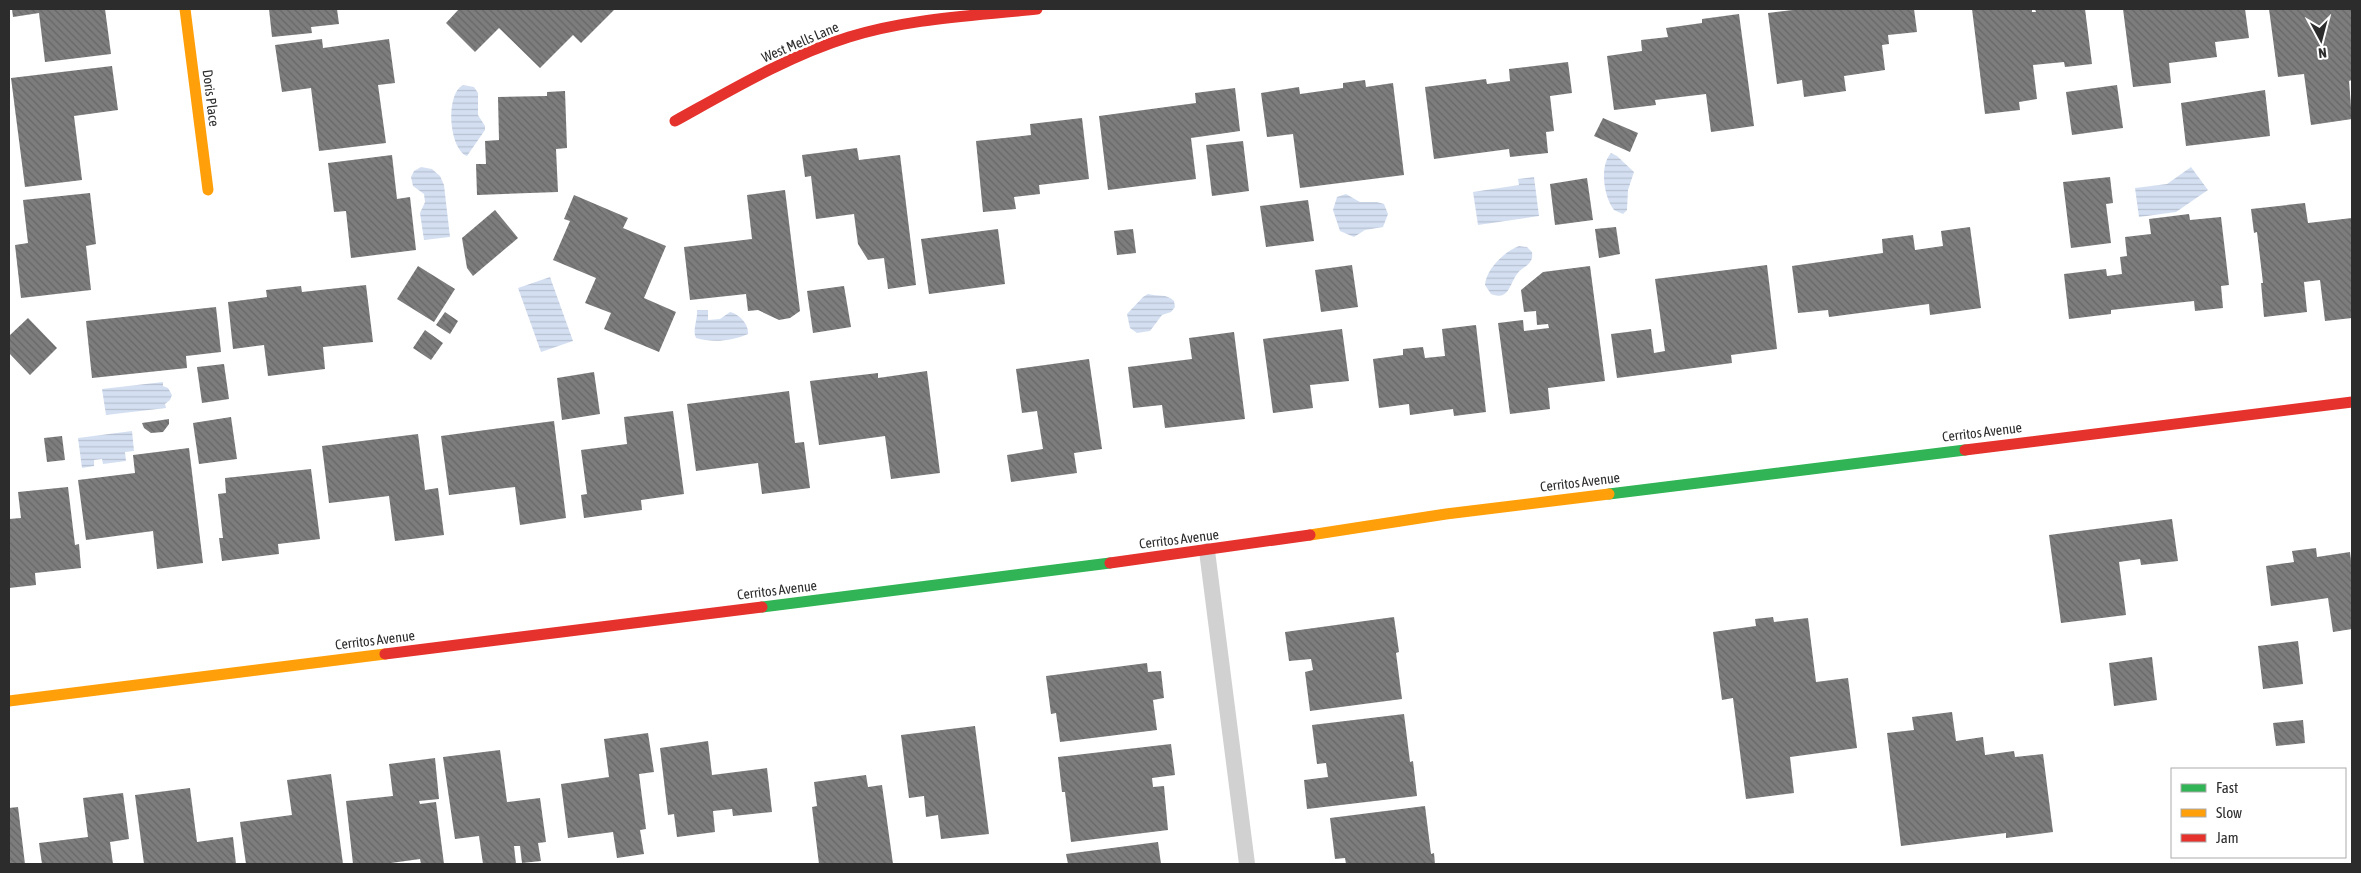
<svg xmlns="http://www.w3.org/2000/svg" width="2361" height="873" font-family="'Asap Condensed',sans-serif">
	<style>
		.water { fill: url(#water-rules) }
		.building { fill: url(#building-back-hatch) }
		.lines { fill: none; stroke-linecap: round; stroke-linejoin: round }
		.lane { stroke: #d1d1d1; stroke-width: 16 }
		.fast { stroke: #30b455; stroke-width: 11 }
		.slow { stroke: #ff9f0a; stroke-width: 11 }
		.jam { stroke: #e5322d; stroke-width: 11 }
		.labels { text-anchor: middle; stroke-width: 5; stroke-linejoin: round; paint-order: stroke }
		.street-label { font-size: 14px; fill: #2c2c2c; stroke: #fff }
	</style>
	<defs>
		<pattern id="water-rules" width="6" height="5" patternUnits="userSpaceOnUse" patternTransform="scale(1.25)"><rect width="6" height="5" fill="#d4e0f2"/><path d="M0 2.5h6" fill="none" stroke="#b6c0d0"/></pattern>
		<pattern id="building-back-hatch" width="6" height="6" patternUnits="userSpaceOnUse" patternTransform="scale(1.25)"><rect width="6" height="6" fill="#7d7d7d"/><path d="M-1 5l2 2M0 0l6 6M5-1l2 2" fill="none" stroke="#676767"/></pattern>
	</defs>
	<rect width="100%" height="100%" fill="#fff"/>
	<g class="water">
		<path d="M463,85L474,87L478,93V115L485,126V130L467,156C449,149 445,94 463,85Z"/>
		<path d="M1611,153L1617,156L1634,172L1628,190L1627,210L1623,214L1614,210C1604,197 1599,166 1611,153Z"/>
		<polygon points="421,167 432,169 440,176 444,185 450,237 424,240 420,213 425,202 424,194 413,186 411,177 414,171"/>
		<polygon points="2191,167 2208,190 2176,212 2139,217 2135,188 2167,184"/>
		<polygon points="1534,177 1539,216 1478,225 1473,192 1519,185 1518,179"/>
		<polygon points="1346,194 1360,202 1377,202 1384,204 1388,214 1383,227 1365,230 1354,237 1340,231 1333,210 1337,197"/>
		<path d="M1519,246L1527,247L1532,252C1534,265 1523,266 1517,274C1509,285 1509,301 1491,294L1485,285C1486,269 1505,251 1519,246Z"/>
		<polygon points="550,277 573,341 541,352 518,288"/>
		<path d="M1148,294C1158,297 1166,293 1174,301L1175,307L1171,312L1162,315L1150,331L1137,333L1130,328L1127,314L1143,297Z"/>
		<path d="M697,310H708V320L720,319L730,312C739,314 749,324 748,334C732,341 713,343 696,338C692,330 698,319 697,310Z"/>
		<polygon points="163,382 163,386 168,388 172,395 170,400 165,404 166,408 106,415 102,389"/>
		<polygon points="132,431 134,451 125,452 126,461 103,464 102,459 94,460 94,466 82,468 78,438"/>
	</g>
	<g class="building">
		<polygon points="12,9 105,9 111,54 45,62 39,13 13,17"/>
		<polygon points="269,9 337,9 339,24 311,27 312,33 272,37"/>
		<polygon points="459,9 615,9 581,43 573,35 540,68 499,28 475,52 446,23"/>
		<polygon points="1801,9 1914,9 1917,32 1888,35 1889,44 1882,45 1885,70 1844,76 1846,91 1804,97 1802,80 1777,84 1768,13"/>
		<polygon points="1972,9 2032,9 2032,12 2036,12 2035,9 2085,9 2092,64 2065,67 2064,62 2033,65 2037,99 2019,102 2020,110 1985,114"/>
		<polygon points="2123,9 2245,9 2249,38 2215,42 2217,57 2169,63 2171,83 2133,87"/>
		<polygon points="2269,9 2352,9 2352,80 2349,81 2352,119 2311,125 2304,74 2278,77"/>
		<polygon points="1739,14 1754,126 1711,132 1706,94 1655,100 1656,105 1614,110 1607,56 1642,51 1641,40 1668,37 1666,28 1702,23 1702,19"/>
		<polygon points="322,39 323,48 389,39 395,83 378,85 386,143 319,151 311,88 282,92 275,45"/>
		<polygon points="1568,62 1572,93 1550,96 1554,131 1546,132 1548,153 1510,157 1509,149 1434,159 1425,87 1486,79 1487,84 1510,81 1509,69"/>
		<polygon points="112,66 118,110 74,116 82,180 25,187 11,78"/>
		<polygon points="1365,80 1366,87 1393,83 1404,175 1300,188 1293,134 1267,137 1261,93 1299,87 1300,94 1343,88 1343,83"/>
		<polygon points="2117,85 2123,128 2072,135 2066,92"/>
		<polygon points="1235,88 1240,131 1191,138 1196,179 1108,190 1099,116 1196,103 1195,93"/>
		<polygon points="2265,90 2270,136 2186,146 2181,103"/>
		<polygon points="565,91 567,148 556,149 558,192 477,195 476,164 486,164 485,141 499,140 498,97 547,96 547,92"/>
		<polygon points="1082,118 1089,179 1039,185 1040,194 1014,197 1016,209 983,212 976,141 1031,135 1030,124"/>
		<polygon points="1603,118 1638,133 1630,152 1594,136"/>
		<polygon points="1243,141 1249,191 1212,196 1206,145"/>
		<polygon points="857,148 859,160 900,155 916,285 888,289 884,258 868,260 858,244 854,214 816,219 811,176 805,177 802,155"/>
		<polygon points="392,155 397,199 410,197 416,250 351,258 346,211 334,212 328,163"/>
		<polygon points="2110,177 2113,203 2106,204 2111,243 2071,248 2063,182"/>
		<polygon points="1587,178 1593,220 1555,225 1550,184"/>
		<polygon points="785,190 800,311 790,318 779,320 758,310 748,311 746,294 690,300 684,247 752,239 747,195"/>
		<polygon points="90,193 96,244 86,246 91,290 21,298 15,245 28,243 23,200"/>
		<polygon points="574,195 628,218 623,228 666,246 644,298 676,312 659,352 604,329 611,313 585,303 596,278 553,260 570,221 564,219"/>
		<polygon points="1308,200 1314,241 1266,247 1260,206"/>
		<polygon points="2305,203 2308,223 2352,218 2352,318 2325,321 2320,280 2304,282 2307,312 2264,317 2261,283 2263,283 2257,232 2254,233 2251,209"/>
		<polygon points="495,210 518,238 473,276 467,268 462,238"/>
		<polygon points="2189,214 2190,220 2221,217 2229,285 2221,286 2223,308 2195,311 2194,301 2111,310 2111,314 2069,319 2064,274 2106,269 2107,276 2122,274 2120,257 2127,256 2125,237 2151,234 2149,219"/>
		<polygon points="1616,227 1620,254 1599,258 1595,229"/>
		<polygon points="1970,227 1981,308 1930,315 1929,304 1829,317 1828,310 1798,313 1792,266 1883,253 1882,239 1913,235 1915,250 1943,246 1941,231"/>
		<polygon points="998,229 1005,284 929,294 921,239"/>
		<polygon points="1133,229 1136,253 1117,255 1114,231"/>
		<polygon points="1352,265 1358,307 1321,312 1315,270"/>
		<polygon points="1767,265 1777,349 1731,355 1732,363 1617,378 1611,334 1651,329 1654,353 1665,351 1655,279"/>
		<polygon points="418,266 455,289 434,322 397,299"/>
		<polygon points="1590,266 1605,381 1548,388 1550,409 1510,414 1498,323 1523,320 1524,331 1549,328 1548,324 1537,325 1536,311 1524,312 1521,290 1543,272"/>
		<polygon points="366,285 373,342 323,347 325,369 268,376 264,345 233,349 228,302 267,297 266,290 301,286 302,292"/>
		<polygon points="844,286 851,327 813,333 807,291"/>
		<polygon points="216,307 221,352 186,356 187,368 92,378 86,321"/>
		<polygon points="445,312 458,321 450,334 436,325"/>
		<polygon points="28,318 57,348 30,375 9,353 9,336"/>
		<polygon points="1476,325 1486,412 1454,416 1453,409 1410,415 1409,404 1379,408 1373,359 1403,355 1403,349 1423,347 1425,358 1445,356 1442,329"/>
		<polygon points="1342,329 1349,381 1310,385 1313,408 1273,413 1263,339"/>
		<polygon points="425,330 443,343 431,360 413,348"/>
		<polygon points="1234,332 1245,419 1165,428 1162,405 1133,408 1128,367 1192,359 1189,338"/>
		<polygon points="1089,359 1102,449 1074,453 1077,473 1011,482 1007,455 1043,449 1037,411 1022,413 1016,369"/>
		<polygon points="224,364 229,399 202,403 197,367"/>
		<polygon points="927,371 940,473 891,479 885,436 819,445 810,381 878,373 878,378"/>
		<polygon points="594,372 600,414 562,420 557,378"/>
		<polygon points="789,391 795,443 804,442 810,488 762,494 758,463 696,471 687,404"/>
		<polygon points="673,411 684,494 641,500 642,510 584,518 581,495 587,494 581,450 627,444 624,417"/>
		<polygon points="231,417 237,459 199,464 193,423"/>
		<polygon points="169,419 169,424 163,432 151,433 144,428 142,423"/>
		<polygon points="554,421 566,518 520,525 515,487 449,495 441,436"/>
		<polygon points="418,434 425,490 438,488 444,535 395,541 389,496 329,503 322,446"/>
		<polygon points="62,436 65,460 47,462 44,438"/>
		<polygon points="189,448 203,563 157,569 153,531 86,540 78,480 135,473 133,455"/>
		<polygon points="311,469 320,539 278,544 279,554 222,561 219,538 223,538 218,494 226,493 225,478"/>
		<polygon points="68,487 75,545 79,544 81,568 35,573 36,585 9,588 9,519 21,518 18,492"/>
		<polygon points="2172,519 2178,561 2141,565 2140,559 2119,562 2126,615 2061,623 2049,535"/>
		<polygon points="2316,548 2317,557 2350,552 2352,569 2352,629 2333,632 2328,598 2271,606 2266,566 2294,562 2292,551"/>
		<polygon points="1394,617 1399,652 1396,653 1402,699 1310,711 1305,672 1313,670 1311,659 1289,661 1285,632"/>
		<polygon points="1773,617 1774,622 1808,618 1816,682 1848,678 1857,748 1790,757 1794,793 1746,799 1733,698 1722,700 1713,632 1756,626 1755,619"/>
		<polygon points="2298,641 2303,684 2263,689 2258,646"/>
		<polygon points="2152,657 2157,700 2114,706 2109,663"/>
		<polygon points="1147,663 1148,672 1161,671 1164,698 1153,700 1157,730 1060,742 1056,713 1051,714 1046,676"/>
		<polygon points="1952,712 1956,741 1983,737 1985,755 2014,751 2015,757 2043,754 2053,832 2006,838 2006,833 1901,846 1887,733 1914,730 1912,717"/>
		<polygon points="1404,714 1410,762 1413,761 1417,796 1307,809 1304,780 1328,777 1326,763 1317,764 1312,725"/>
		<polygon points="2303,720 2305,743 2276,746 2273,723"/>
		<polygon points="975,726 989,834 941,839 938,815 926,817 924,796 909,798 901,735"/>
		<polygon points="648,733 654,772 639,774 646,829 640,830 644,854 617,858 613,832 568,838 561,784 609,777 604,739"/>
		<polygon points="708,741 712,775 767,768 772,812 733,816 732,809 713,811 715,832 677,837 674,814 668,815 660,748"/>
		<polygon points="1171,744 1175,775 1152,778 1153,787 1164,786 1168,830 1071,842 1065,792 1062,792 1058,757"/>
		<polygon points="500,750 507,802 540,798 546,842 538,843 541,861 522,863 520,846 514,846 516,864 483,864 479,836 455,839 443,757"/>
		<polygon points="435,758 439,799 419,801 420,804 436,802 444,864 421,864 420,859 384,864 353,864 346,801 393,796 389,764"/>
		<polygon points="331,774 343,864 246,864 240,822 292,815 287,780"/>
		<polygon points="866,775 868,787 882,785 893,864 819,864 812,807 817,806 814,782"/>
		<polygon points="190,788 197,842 233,837 236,864 144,864 135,795"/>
		<polygon points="123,793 129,839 110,842 113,864 42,864 39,843 88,837 83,798"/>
		<polygon points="1425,806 1431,854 1434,853 1435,864 1346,864 1345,858 1335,859 1330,818"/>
		<polygon points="18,807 25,864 9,864 9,808"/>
		<polygon points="1158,842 1161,864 1068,864 1066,854"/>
	</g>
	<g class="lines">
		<polyline class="lane" points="1207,551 1247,864"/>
		<g class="fast">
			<polyline points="1609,494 1965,450"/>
			<polyline points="762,607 1110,563"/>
		</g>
		<g class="slow">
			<polyline points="185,9 208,190"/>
			<polyline points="1310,535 1446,514 1609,494"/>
			<polyline points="9,701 385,654"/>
		</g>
		<g class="jam">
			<path d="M675,121C731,90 788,56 849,37C910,18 974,16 1037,9"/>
			<polyline points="1965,450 2352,402"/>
			<polyline points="1110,563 1310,535"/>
			<polyline points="385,654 762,607"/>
		</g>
	</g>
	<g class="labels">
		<g class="street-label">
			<text transform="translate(800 42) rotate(-23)" y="5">West Mells Lane</text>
			<text transform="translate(211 98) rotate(83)" y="5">Doris Place</text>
			<text transform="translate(1982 432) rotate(-7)" y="5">Cerritos Avenue</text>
			<text transform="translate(1580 482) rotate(-7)" y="5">Cerritos Avenue</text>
			<text transform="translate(1179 539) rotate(-7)" y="5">Cerritos Avenue</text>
			<text transform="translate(777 590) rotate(-7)" y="5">Cerritos Avenue</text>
			<text transform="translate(375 640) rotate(-7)" y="5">Cerritos Avenue</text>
		</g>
	</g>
	<rect width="2361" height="873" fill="none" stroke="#2c2c2c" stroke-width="20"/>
	<rect x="2171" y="768" width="175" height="90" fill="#ffffff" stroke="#ababab"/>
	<rect x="2181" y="784" width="25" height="8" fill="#30b455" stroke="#ababab"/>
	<text x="2216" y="793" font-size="15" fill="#2c2c2c">Fast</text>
	<rect x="2181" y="809" width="25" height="8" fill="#ff9f0a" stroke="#ababab"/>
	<text x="2216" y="818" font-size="15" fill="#2c2c2c">Slow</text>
	<rect x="2181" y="834" width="25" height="8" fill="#e5322d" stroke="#ababab"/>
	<text x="2216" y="843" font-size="15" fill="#2c2c2c">Jam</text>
	<g transform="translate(2321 40) rotate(173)" stroke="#ffffff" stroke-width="4" paint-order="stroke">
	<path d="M0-4L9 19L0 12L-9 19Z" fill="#2c2c2c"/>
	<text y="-8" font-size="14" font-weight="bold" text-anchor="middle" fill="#2c2c2c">N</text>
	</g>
</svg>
